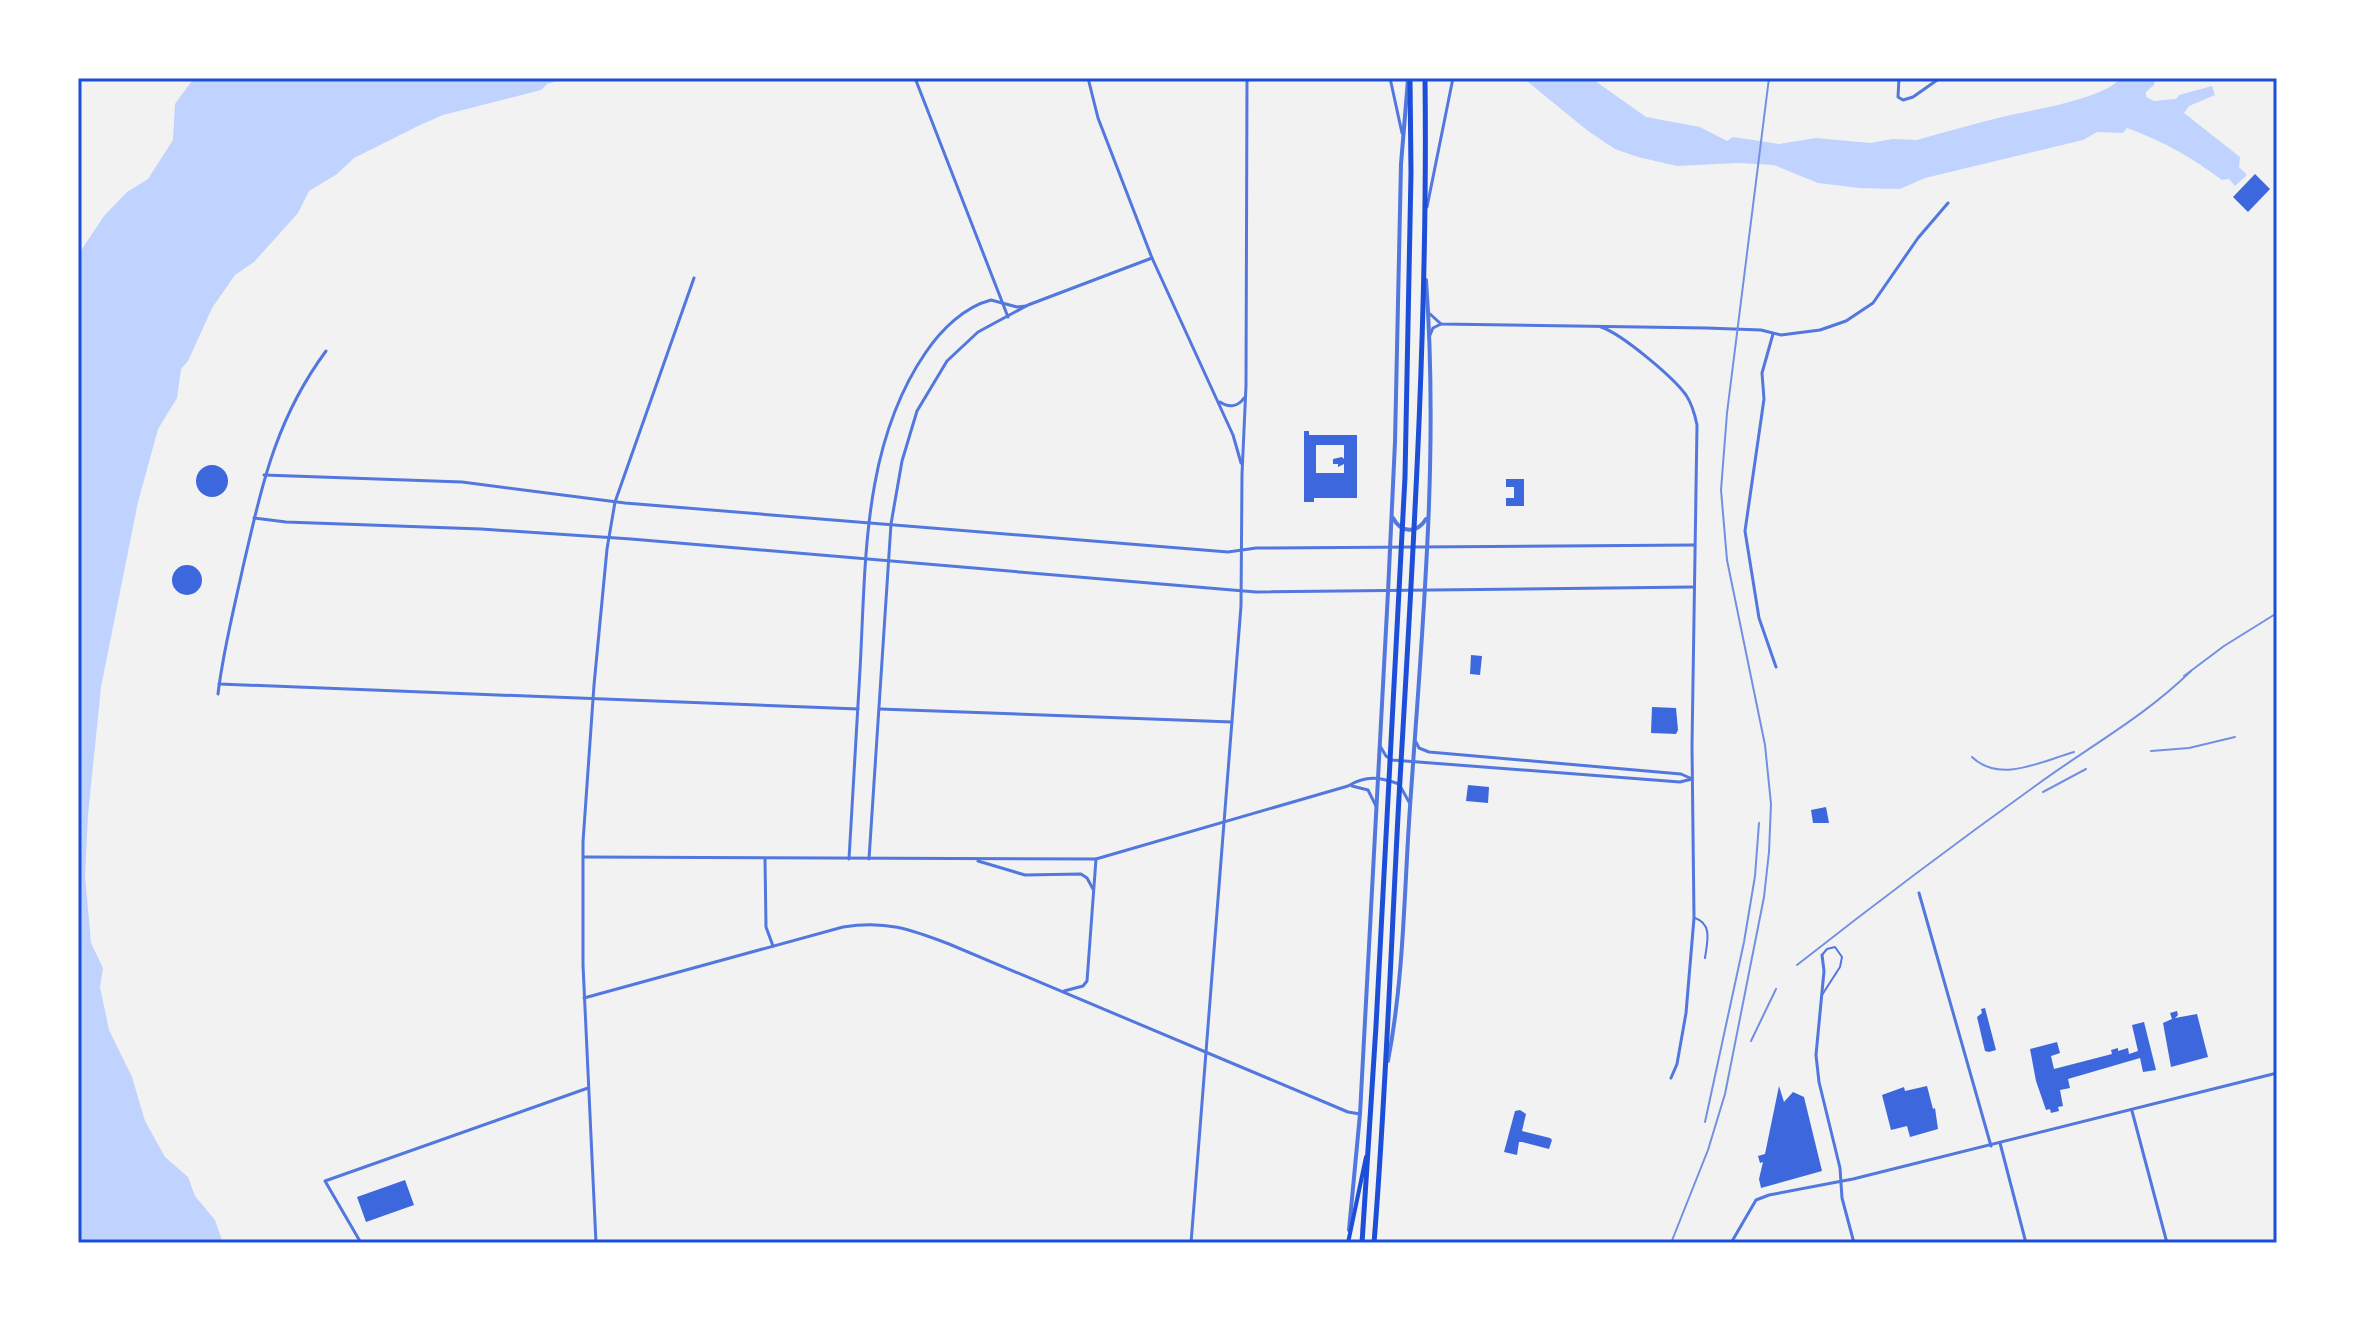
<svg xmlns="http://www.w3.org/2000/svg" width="2355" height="1321" font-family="'PT Sans Narrow',sans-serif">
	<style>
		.water { fill: #bfd3fe }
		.building { fill: #3d67dc; fill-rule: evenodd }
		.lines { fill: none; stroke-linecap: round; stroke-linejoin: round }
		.service { stroke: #5277de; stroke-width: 2 }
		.minor { stroke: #5277de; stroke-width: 3 }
		.tertiary { stroke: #5277de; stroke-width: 4 }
		.secondary { stroke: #1d4ed8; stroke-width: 4 }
		.primary { stroke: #1d4ed8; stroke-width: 5 }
		.rail { stroke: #7290e2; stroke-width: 2 }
		.neatline { fill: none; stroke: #1d4ed8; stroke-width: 3 }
	</style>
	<rect width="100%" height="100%" fill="#f2f2f2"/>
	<g class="water">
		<polygon points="194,78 566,78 547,84 541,90 443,115 420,125 354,158 337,174 309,191 298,213 254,262 235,275 212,308 188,361 181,369 177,398 158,429 138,502 101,687 88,815 85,876 91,943 103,968 100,987 109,1030 132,1077 145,1121 165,1157 188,1177 195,1196 215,1220 223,1243 78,1243 78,255 104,216 127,192 148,179 173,140 175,104"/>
		<path d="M1523,78H1591L1646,117L1700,127L1727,141L1733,137L1779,144L1816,138L1870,143L1893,139L1917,140C1945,132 1973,124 2002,117C2031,110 2102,100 2121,78H2155L2154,85L2146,92V97L2154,101L2176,99L2179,95L2212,86L2215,95L2189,106L2184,113L2240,157L2239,167L2247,175L2235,186L2229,179L2222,180C2191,157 2163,141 2127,128L2123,133L2097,132L2083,140L1925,178L1900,189L1859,188L1818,183L1774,165L1739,163L1677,166L1638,157L1615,149L1588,131Z"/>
	</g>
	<g class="building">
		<polygon points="2255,174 2270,189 2248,212 2233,197"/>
		<path d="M1304,431H1309V435H1357V498H1314V502H1304ZM1316,445H1344V459L1342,457L1333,459V464H1338V467L1344,464V473H1316Z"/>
		<circle cx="212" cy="481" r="16"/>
		<polygon points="1506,479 1524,479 1524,506 1506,506 1506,498 1514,498 1514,487 1506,487"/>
		<circle cx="187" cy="580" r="15"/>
		<polygon points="1471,655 1482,656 1480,675 1470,674"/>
		<polygon points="1652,707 1676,708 1678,730 1676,734 1651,733"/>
		<polygon points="1468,785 1489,787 1488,803 1466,801"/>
		<polygon points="1826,807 1829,823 1813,823 1811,810"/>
		<polygon points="1985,1008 1996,1050 1989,1052 1985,1051 1977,1017 1982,1013 1981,1009"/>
		<polygon points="2177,1011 2178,1015 2175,1018 2197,1014 2208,1057 2171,1067 2163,1023 2172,1019 2170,1013"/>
		<polygon points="2144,1022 2156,1070 2143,1072 2140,1058 2068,1079 2070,1088 2060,1090 2063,1106 2058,1107 2059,1111 2051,1113 2050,1109 2046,1110 2036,1081 2030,1049 2057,1042 2060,1053 2051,1056 2054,1069 2112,1054 2111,1050 2118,1048 2118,1051 2128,1048 2129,1054 2138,1051 2132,1025"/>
		<polygon points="1779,1086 1784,1102 1793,1092 1804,1097 1822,1171 1761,1188 1759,1179 1763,1162 1760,1163 1758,1156 1765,1154"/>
		<polygon points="1927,1086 1933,1109 1935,1108 1938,1129 1910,1137 1907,1126 1891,1130 1882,1095 1904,1087 1905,1091"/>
		<polygon points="1520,1110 1526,1114 1522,1131 1550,1138 1552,1140 1549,1149 1522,1142 1519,1142 1517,1155 1504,1152 1515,1111"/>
		<polygon points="405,1180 414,1205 366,1222 357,1197"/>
	</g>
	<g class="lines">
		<g class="service">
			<path d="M1695,918C1713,924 1707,943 1705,958"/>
			<polyline points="1822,995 1840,967 1842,957 1835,947 1827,949 1822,955"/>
		</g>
		<g class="minor">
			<polyline points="915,78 1008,317"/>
			<polyline points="1088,78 1098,118 1152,258 1233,435 1241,463"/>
			<polyline points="1390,78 1402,133"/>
			<polyline points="1899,78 1898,97 1903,100 1913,97 1940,78"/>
			<polyline points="1427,207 1453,78"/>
			<polyline points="1430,314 1441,324 1706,328 1761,330 1781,335 1820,330 1846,321 1873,303 1918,238 1948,203"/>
			<path d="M1601,327C1622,334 1673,377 1686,395C1692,404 1695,415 1697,425L1692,746L1694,918L1686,1013L1677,1064L1671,1078"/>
			<polyline points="1773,334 1762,373 1764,399 1745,531 1759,618 1776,667"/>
			<polyline points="1430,335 1433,328 1441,324"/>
			<path d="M1220,402C1229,408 1238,407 1244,398"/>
			<polyline points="264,475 462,482 625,503 1228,552 1256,548 1694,545"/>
			<polyline points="254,518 286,522 481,529 631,539 1256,592 1694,587"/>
			<polyline points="219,684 858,709"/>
			<path d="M218,694C223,651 234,609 243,567C262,486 275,420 326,351"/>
			<polyline points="880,709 1232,722"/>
			<polyline points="1416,742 1419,748 1429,752 1681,774 1690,778"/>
			<polyline points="1380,746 1386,756 1392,760 1680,782 1692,779"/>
			<polyline points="1352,786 1368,790 1376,806"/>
			<path d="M585,857L1096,859L1348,786C1366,775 1380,777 1399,784L1409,802"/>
			<polyline points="765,859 766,927 773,946"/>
			<path d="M849,859C853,796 856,733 860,670C866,562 862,445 926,352C941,330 964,307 991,300L1017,307L1026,306"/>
			<polyline points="869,859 891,524 902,461 917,411 947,361 978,332 1028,305 1152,258"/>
			<polyline points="978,861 1025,875 1081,874 1087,878 1093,889"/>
			<polyline points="1919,893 1991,1146"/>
			<polyline points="1822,955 1824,971 1816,1055 1819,1082 1840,1168 1842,1198 1854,1243"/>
			<polyline points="1064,991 1083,986 1087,981 1096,859"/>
			<path d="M584,998L843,927C885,920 910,929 949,944L1348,1112L1360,1114"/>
			<polyline points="2132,1111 2167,1243"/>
			<polyline points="2000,1143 2026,1243"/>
			<polyline points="361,1243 325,1181 588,1088"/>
			<polyline points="596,1243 583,965 583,842 594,685 607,549 615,502 694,278"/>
			<polyline points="1191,1243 1241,606 1242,474 1246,386 1247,78"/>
			<polyline points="1731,1243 1756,1200 1769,1195 1853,1179 2277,1073"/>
		</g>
		<g class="tertiary">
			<path d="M1393,518C1401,533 1417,534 1426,519"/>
			<path d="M1388,1061C1404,977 1404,893 1410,807C1422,632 1439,455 1426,280"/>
			<polyline points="1349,1230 1360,1114 1388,592 1395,442 1401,164 1408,80"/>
		</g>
		<polyline class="secondary" points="1348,1243 1366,1157"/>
		<g class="primary">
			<polyline points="1362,1243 1376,1026 1405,477 1411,173 1410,78"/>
			<path d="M1374,1243C1386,1094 1391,945 1399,797C1413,557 1428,318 1425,78"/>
		</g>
		<g class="rail">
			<polyline points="2184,676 2224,646 2277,613"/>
			<polyline points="2151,751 2189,748 2235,737"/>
			<path d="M1972,757C2000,784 2042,761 2074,752"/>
			<polyline points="2043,792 2086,769"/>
			<path d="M1797,965C1876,903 1957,842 2038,784C2090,746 2144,717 2191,671"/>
			<polyline points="1751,1041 1776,989"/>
			<polyline points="1705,1122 1744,942 1755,876 1759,823"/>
			<polyline points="1671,1243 1708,1150 1725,1094 1764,897 1769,852 1771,804 1765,745 1727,560 1721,490 1727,413 1769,78"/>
		</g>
	</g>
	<rect width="2355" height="1321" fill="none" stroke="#ffffff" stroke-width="160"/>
	<rect x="80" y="80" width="2195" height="1161" class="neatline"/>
</svg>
